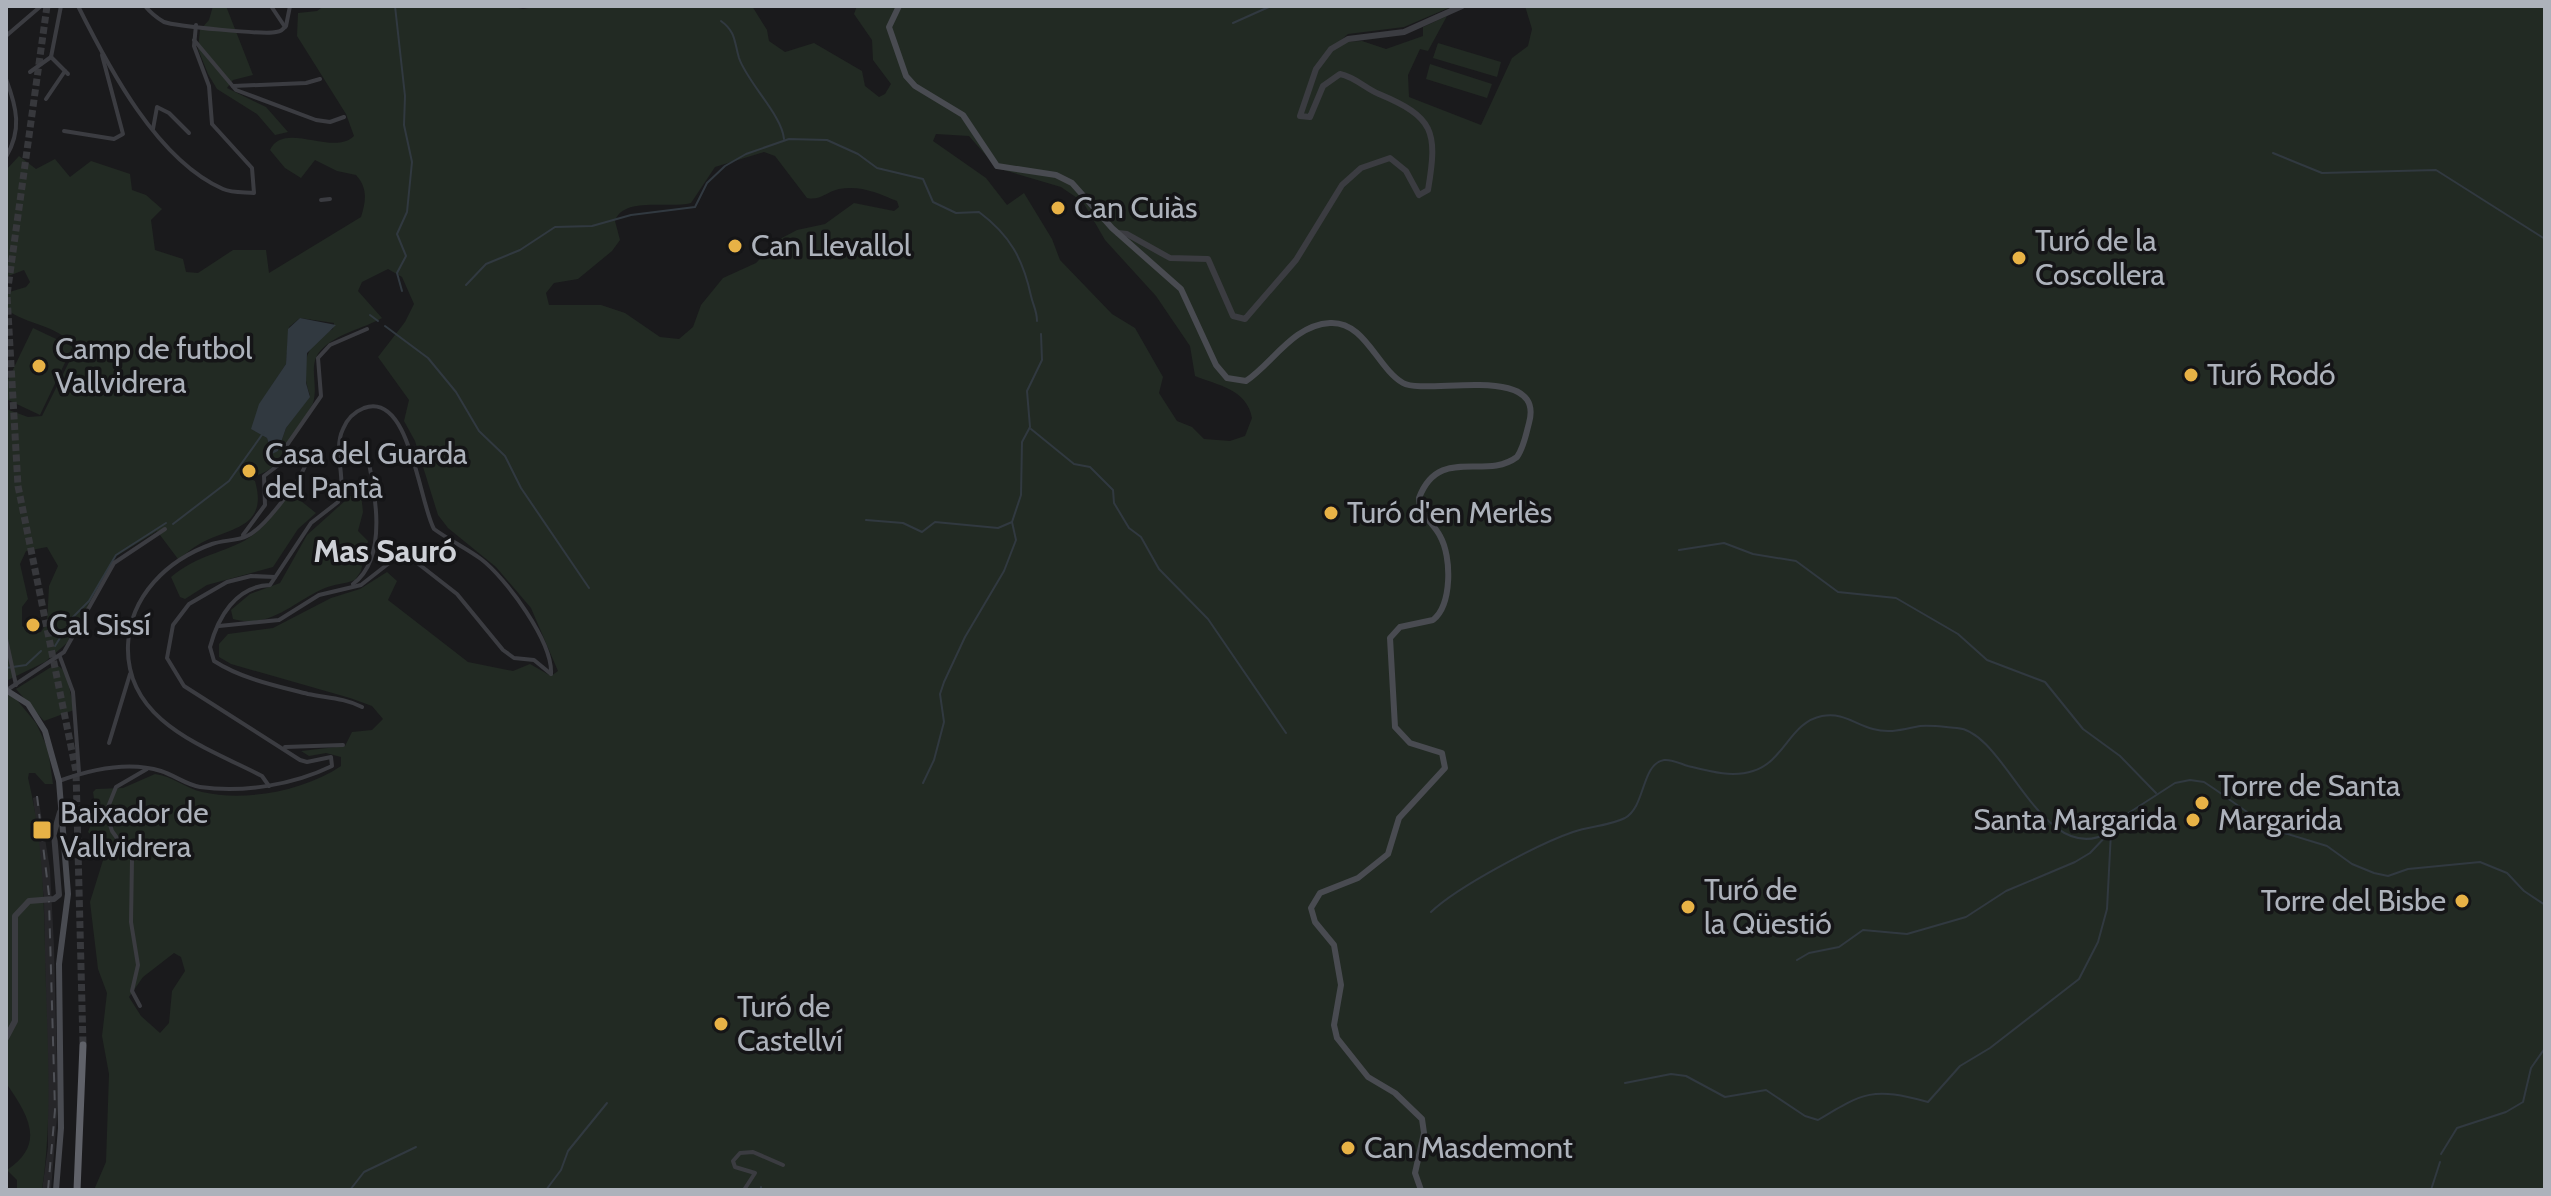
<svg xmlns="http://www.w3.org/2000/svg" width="2551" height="1196" font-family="Cabin,sans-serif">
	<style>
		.built { fill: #262629 }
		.green { fill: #222a23; fill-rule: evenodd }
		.water { fill: #313940 }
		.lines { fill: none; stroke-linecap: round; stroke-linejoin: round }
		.stream { stroke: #313940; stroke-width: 2 }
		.trunk-tunnel { stroke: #37383c; stroke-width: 7; stroke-dasharray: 7 3.5; stroke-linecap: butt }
		.minor { stroke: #3b3c41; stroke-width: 4 }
		.tertiary { stroke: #3b3c41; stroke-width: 6 }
		.secondary { stroke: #494b51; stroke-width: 6 }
		.trunk { stroke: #606269; stroke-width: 7 }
		.rail { stroke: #4e5056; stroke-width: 2; stroke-dasharray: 10 8; stroke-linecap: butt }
		.poi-dot { fill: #e8b246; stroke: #151517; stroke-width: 3 }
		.labels { text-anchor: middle; stroke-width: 7; stroke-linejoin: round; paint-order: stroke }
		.poi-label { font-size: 30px; fill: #adb2bb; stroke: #151517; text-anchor: start }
		.neighbourhood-label { font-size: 32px; font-weight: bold; fill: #ced1d7; stroke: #151517 }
	</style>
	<rect width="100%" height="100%" fill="#1a1a1c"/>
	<polygon class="built" points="38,796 50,869 54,946 58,1105 51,1190 42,1190 48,1147 44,901 33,798"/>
	<g class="green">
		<polygon points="213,6 226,6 253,75 233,80 227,88 266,107 288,132 275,135 257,114 217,89 208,74 198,49 200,30 209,20"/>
		<path d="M324,6H509L523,9L539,6H752L767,30L769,41L785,52L814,43L862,71L865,86L879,97L885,94L891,84L873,60L872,40L854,14L857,6H1453L1404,27L1348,34L1339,42L1362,41L1386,49L1423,36V27L1447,16L1428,51L1420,49L1408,75L1409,97L1481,125L1512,58L1528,46L1532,29L1525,6H2545V1190H94L106,1162L109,1074L102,1036L107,993L98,969L90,902L104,857L101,844L88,832L96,812L93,792L96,789L123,788L155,774C172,776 185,788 202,792C245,802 304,791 341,766V757L326,753L309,756L301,751L345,746L352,732L372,730L383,719L372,706L350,698L231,664L219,657V644L228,634L273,628L331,598L360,589L387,572L397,581L388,600L468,662L513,671L530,664L551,676L558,671L531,608L496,567L448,528L438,515L415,441L404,421L409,400L378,357L405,322L414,304L402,277L388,269L362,282L358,291L382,318C363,329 337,333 321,350C307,365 319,384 313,403C312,406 277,463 274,466C269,470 264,473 258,475L253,466L243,470L245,476L255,481C268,526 234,527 205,541C196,545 187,553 178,559L157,531L115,557L67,643L45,662L6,681V409L28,417L42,416L73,354L72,348L40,415L6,399V384L33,328L73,347C61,325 25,325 6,309V293L26,287L30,282L24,270L6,277V170L19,156L36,169L55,159L70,177L91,161L130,174L132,190L146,195L162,209L151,220L155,250L183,259L186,272L198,273L233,250H266L269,273L361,217C366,201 368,188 356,175L337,171L315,160L301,178L285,168L270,150C284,120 333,157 354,136L346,114L297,36L298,13L317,11ZM936,134L969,136L997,168L1061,187L1083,202L1105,240L1156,296L1190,346L1195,376C1217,385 1247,389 1252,418L1245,436L1230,441L1204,439L1192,427L1177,421L1159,393L1163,377L1135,328L1112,314L1060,260L1052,239L1024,193L1007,205L986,178L933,141ZM764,152L775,156L807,198C820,201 826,192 839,189C860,185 878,193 897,201L899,207L894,211L854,203L825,224L797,230L778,240L756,263L723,278L701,305L693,327L679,339L660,337L625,313L601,305H549L546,293L554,283L578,279L612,251L620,240L615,221C623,196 670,209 691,203L715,167ZM300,318L334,323L333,329C306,342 299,367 310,395L286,428L278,451L272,453L267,438L252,429L261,402L286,364L289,327ZM47,547L58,566L49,586L47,623L41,632L32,633L22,626V607L28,599L20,564L26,551ZM174,953L181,957L185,971L172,991L169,1023L160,1033L141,1016L129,997L143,977Z"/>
		<polygon points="1438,43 1501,62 1497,77 1433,58"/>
		<polygon points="1430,64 1492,84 1487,98 1426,79"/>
		<path d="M356,491L361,494L363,512L358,531L368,541L361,571L355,580C345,584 334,584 325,588C294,601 270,630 233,619L231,610L250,594L280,583L307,535Z"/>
		<path d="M291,493L316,513L298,529L273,567L207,585L185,599L180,597L171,577C197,556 212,556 240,543C263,532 275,511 291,493Z"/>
		<polygon points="56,664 66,672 74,710 44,721 16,689"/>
		<path d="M6,687L36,723L48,749L53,784H45L35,773H29L28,778C45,848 44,916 46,987C48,1055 52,1123 42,1190H17V1180L7,1170C46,1144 29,1116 6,1083Z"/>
	</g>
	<polygon class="water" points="300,318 336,325 307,353 306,383 310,397 286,428 278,451 272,454 267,438 251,429 259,404 286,364 288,329"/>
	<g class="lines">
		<g class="stream">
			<polyline points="395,6 405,96 404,125 412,162 407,212 397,234 406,256 397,273 402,291"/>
			<path d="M721,21C736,32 734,41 739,58C747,82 782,115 784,139"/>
			<polyline points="1233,23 1271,6"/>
			<polyline points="2273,153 2322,173 2436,170 2545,239"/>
			<path d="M466,285L486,264L520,250L555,227L592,226L631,215L695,207L707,183L725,166L746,154L789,139L827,140L858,154L877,168L923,179L933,202L956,213L979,212C1010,235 1023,259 1031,296C1033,305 1037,311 1037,321"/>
			<polyline points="370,315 378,321"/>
			<polyline points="385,326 428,358 456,392 479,431 505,456 521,488 589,588"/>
			<polyline points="1031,429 1074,464 1090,467 1113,490 1114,503 1129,528 1141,537 1159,569 1208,619 1286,733"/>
			<polyline points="866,520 903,523 922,532 935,522 998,528 1012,522"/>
			<polyline points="173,524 229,481 264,432"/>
			<polyline points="1679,550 1724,543 1753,554 1796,561 1838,592 1896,598 1958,634 1987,660 2045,682 2083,729 2120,756 2156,793"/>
			<polyline points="55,646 73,617 89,601 116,555 166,523"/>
			<polyline points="6,668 26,665 41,651"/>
			<polyline points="923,783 934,760 944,722 940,694 944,682 965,637 1004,571 1016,540 1012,522 1021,495 1022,442 1030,427 1027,391 1042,360 1041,334"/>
			<path d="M1431,912C1457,887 1538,844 1573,832C1590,826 1609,826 1625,818C1646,806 1641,764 1664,760C1672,759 1681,764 1688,766C1708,771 1732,778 1753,771C1784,762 1790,722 1822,716C1843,712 1854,724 1873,729C1890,734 1904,729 1920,726C1932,725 1945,727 1957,728C2006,731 2041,869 2108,833"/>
			<polyline points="1797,960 1809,953 1839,947 1863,930 1907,934 1966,917 2006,891 2075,862 2090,853 2127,814 2175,783 2190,780 2204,782 2216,790 2271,829 2327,846 2352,864 2374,873 2388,876 2408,869 2480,862 2507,873 2524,891 2545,905"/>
			<path d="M1625,1083L1671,1074L1686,1076L1725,1097L1766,1090L1805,1116L1818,1120C1864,1092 1873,1087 1928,1102L1960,1066L1990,1048L2079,979L2098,942L2107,909L2111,832"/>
			<polyline points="2441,1154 2457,1128 2506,1112 2523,1102 2531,1068 2545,1048"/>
			<polyline points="761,1187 761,1190"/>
			<polyline points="350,1190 364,1172 416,1147"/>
			<polyline points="546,1190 561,1170 568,1151 607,1103"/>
			<polyline points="2431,1190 2440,1162"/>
		</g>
		<polyline class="trunk-tunnel" points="47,6 7,295 18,486 76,771 83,1045"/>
		<g class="minor">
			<path d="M78,6C109,68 157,160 223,189C232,193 245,192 254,193L252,168L212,124L209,86L194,46L196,25"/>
			<path d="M145,6C150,12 157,18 164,22C175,26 265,35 276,32C282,31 282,30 286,26L290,6"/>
			<polyline points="271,6 285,27"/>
			<polyline points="6,36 41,6"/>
			<polyline points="194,40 236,90 316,120 330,122 344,117"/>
			<polyline points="51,57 61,6"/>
			<polyline points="51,57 68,74"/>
			<polyline points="30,72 51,57"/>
			<path d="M6,79C17,108 22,130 6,157"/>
			<polyline points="233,86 306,83 320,79"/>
			<polyline points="46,99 65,71"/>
			<polyline points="153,129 157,107 169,113 189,133"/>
			<polyline points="64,131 114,139 123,134 102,55"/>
			<polyline points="321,200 330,199"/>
			<polyline points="243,535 265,505 264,476 285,460 287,445 321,396 318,358 330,345 367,329"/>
			<path d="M353,584C390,557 374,486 366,449"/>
			<polyline points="219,626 279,620 319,595 361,585 393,560 403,558 416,562 457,594 503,650 514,658 534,660 551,674"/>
			<polyline points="6,639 16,685"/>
			<polyline points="60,657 73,692 79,772"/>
			<polyline points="7,690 64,652 114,563 165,529"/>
			<path d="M362,707C344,698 328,698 308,694C277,686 242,679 214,661L210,647C218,617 236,586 270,585L311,523L338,502C348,480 332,452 343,429C347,419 354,412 364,408C410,391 419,502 434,529C449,540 466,548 481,559C506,578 553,642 551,674"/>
			<polyline points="109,743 130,674"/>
			<polyline points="285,747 343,745"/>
			<path d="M59,781C89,770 129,761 161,771C174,775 187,785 200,787C243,793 293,785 332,766L331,757L307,762L300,760L184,686L167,658L173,625L189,604L227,582L251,576L275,577"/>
			<path d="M269,786L262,776C206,747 125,722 128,645C130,596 167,560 212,544C223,540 237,541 247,536C264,529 302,478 307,461"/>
			<polyline points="140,1006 132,991 138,965 131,922 132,859 112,831 106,812 116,787 147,769"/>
			<polyline points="744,1190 755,1173 735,1167 733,1161 740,1153 753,1152 783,1165"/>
		</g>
		<g class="tertiary">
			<path d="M1118,233L1127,234L1170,258L1208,259L1233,316L1245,319L1296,260L1342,185L1361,168L1390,158L1406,171L1419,195L1428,190C1438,131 1434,117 1379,94C1365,88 1355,77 1340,74L1323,86L1310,117L1300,116L1316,69L1331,49L1348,39L1404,32L1462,6"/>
			<polyline points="6,1038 15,1021 15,916 29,901 54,899 59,895 54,833 60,812"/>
		</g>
		<g class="secondary">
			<path d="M899,6L889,27L906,76L915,86L963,115L997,166L1056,175L1072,183L1112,228L1181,289L1216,365L1227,378L1246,381C1273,363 1293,325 1330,323C1365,321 1377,368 1403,383C1425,396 1546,362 1529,423C1526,434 1524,447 1517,457C1485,481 1439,445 1419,498C1419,515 1433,522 1440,536C1452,557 1452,605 1433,620L1400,627L1390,638L1395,727L1410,743L1442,753L1445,768L1399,818L1388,854L1358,878L1320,893L1311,908L1315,922L1334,945L1341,985L1334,1025L1337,1038L1368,1077L1395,1093L1422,1119L1424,1133L1415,1173L1421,1190"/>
			<polyline points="6,690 28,704 45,731 59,781 68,894 59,964 61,1128 56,1190"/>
		</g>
		<polyline class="trunk" points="77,1190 83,1045"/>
		<g class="rail">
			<polyline points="37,796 49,895"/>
			<polyline points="48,1190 55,1110 49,901"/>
		</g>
	</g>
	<g class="poi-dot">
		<circle cx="1058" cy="208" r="8"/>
		<circle cx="735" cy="246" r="8"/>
		<circle cx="2019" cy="258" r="8"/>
		<circle cx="39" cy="366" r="8"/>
		<circle cx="2191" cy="375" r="8"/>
		<circle cx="249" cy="471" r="8"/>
		<circle cx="1331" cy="513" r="8"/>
		<circle cx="33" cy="625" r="8"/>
		<circle cx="2202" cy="803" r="8"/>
		<circle cx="2193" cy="820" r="8"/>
		<rect x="32" y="820" width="20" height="20" rx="4"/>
		<circle cx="2462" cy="901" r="8"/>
		<circle cx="1688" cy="907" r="8"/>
		<circle cx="721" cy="1024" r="8"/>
		<circle cx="1348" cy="1148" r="8"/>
	</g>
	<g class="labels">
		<g class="poi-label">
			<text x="1074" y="218">Can Cuiàs</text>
			<text x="2035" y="251">Turó de la<tspan x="2035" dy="34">Coscollera</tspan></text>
			<text x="751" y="256">Can Llevallol</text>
			<text x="55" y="359">Camp de futbol<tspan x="55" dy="34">Vallvidrera</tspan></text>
			<text x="2207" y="385">Turó Rodó</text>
			<text x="265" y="464">Casa del Guarda<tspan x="265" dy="34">del Pantà</tspan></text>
			<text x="1347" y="523">Turó d'en Merlès</text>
			<text x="49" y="635">Cal Sissí</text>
			<text x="2218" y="796">Torre de Santa<tspan x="2218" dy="34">Margarida</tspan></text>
			<text x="60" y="823">Baixador de<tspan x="60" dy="34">Vallvidrera</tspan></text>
			<text x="2177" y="830" text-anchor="end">Santa Margarida</text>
			<text x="1704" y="900">Turó de<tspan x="1704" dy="34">la Qüestió</tspan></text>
			<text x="2446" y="911" text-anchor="end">Torre del Bisbe</text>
			<text x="737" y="1017">Turó de<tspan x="737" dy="34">Castellví</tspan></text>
			<text x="1364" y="1158">Can Masdemont</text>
		</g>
		<g class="neighbourhood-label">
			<text x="385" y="562">Mas Sauró</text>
		</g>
	</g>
	<rect width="2551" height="1196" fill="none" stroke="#adb2bb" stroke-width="16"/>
</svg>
